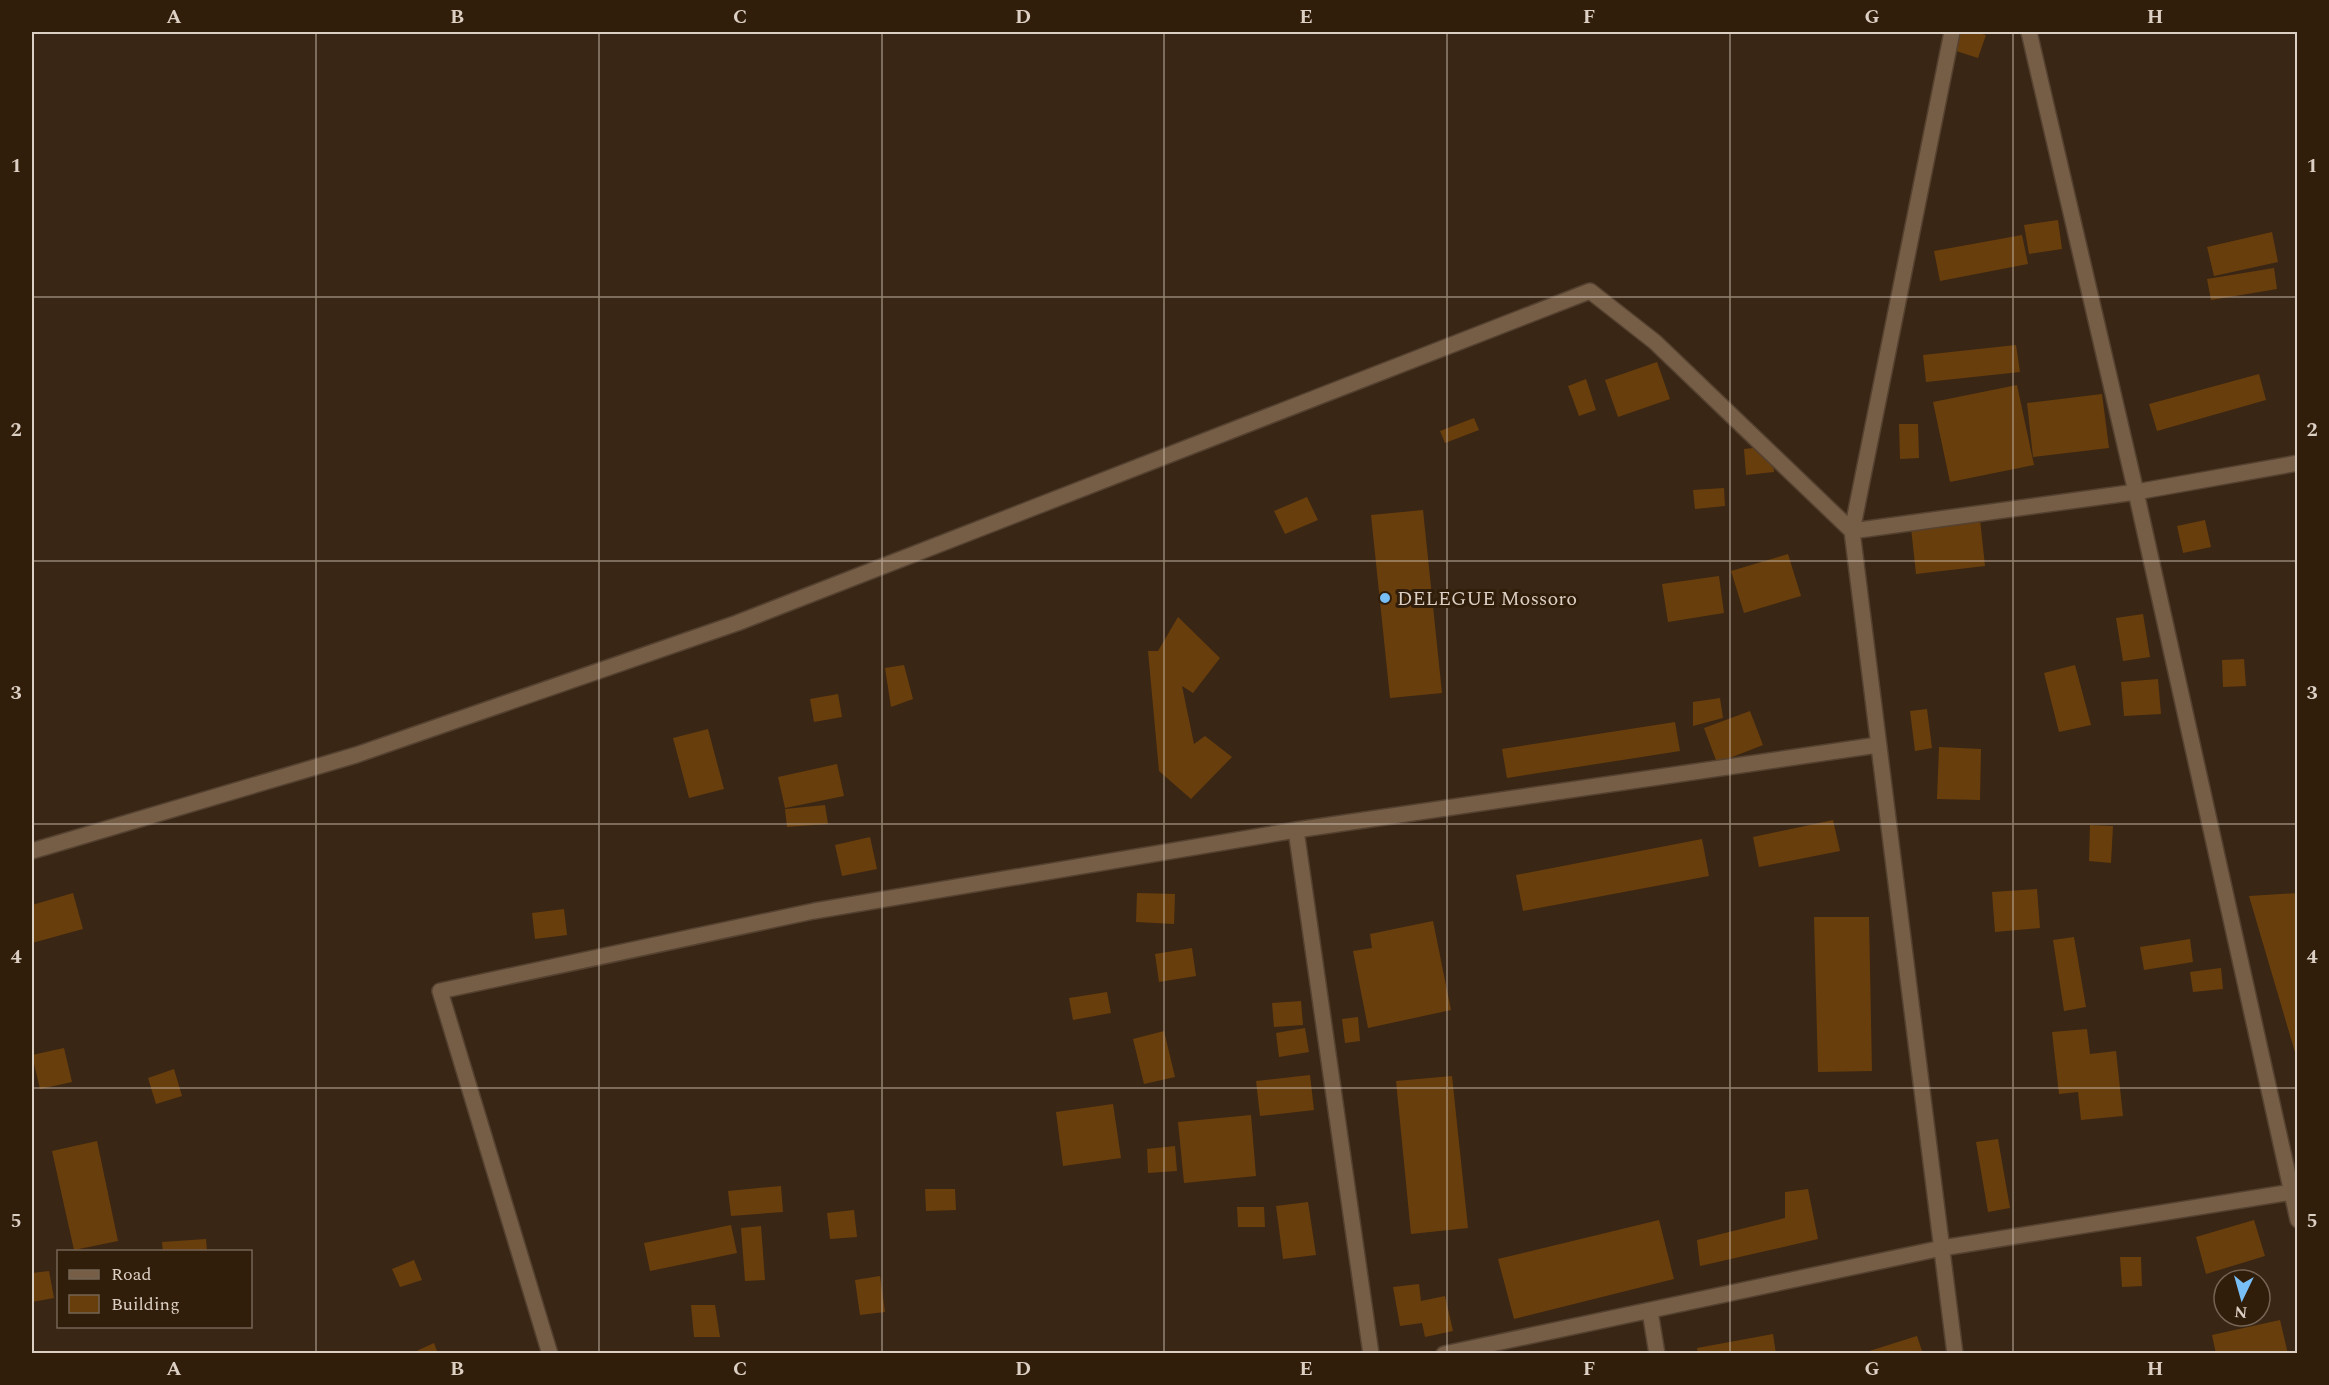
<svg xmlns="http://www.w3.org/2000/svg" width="2329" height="1385" viewBox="0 0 2329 1385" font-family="Spectral,serif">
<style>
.building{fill:#683e0d}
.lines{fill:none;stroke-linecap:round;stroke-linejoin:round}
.minor-casing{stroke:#544130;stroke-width:18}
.minor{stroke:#765d46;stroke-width:15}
.grid{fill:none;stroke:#dccfc3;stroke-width:1.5;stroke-opacity:0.55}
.poi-dot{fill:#78bff7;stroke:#301d0a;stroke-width:2}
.labels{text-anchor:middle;stroke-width:6;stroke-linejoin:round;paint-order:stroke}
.poi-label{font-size:20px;fill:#dccfc3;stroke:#301d0a;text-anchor:start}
.neatline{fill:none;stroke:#dccfc3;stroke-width:2}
.grid-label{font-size:20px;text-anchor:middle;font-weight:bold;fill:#dccfc3}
</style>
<rect width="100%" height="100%" fill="#3a2614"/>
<path class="building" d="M 1959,32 L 1974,32 L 1986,35 L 1978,58 L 1953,50 Z
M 2058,220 L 2062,249 L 2029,254 L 2024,225 Z
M 2272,232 L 2278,262 L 2214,276 L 2207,247 Z
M 2022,235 L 2028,264 L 1940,281 L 1934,251 Z
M 2274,268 L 2277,289 L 2211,300 L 2207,279 Z
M 2016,345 L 2020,372 L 1926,382 L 1923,355 Z
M 1657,362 L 1670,399 L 1618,417 L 1605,380 Z
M 2259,374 L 2266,400 L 2157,431 L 2149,404 Z
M 1586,379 L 1596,410 L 1579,416 L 1568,386 Z
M 2017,385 L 2034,465 L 1950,482 L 1933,402 Z
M 2102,394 L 2109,448 L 2033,457 L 2027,403 Z
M 1474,418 L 1479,430 L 1445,443 L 1440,431 Z
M 1899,424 L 1918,424 L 1919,458 L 1900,459 Z
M 1771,446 L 1774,472 L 1746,475 L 1744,449 Z
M 1724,488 L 1725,506 L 1695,509 L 1693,490 Z
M 1307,497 L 1318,520 L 1285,534 L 1274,511 Z
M 1423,510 L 1442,693 L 1390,698 L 1371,515 Z
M 1979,510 L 1985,566 L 1916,574 L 1910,518 Z
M 2205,520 L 2211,547 L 2183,553 L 2177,526 Z
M 1788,554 L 1801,596 L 1744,613 L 1731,571 Z
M 1719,576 L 1724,613 L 1668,622 L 1662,584 Z
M 2143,614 L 2150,657 L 2123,661 L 2116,618 Z
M 1178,617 L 1220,658 L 1193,693 L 1182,686 L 1194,744 L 1205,736 L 1232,757 L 1191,799 L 1159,771 L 1148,651 L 1158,651 Z
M 2244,659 L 2246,686 L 2223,687 L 2222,660 Z
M 904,665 L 913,699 L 891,707 L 885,668 Z
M 2075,665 L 2091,725 L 2059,732 L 2044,673 Z
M 2158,679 L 2161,714 L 2124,716 L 2121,682 Z
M 838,694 L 842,717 L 814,722 L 810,699 Z
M 1720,698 L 1723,718 L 1693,726 L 1693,702 Z
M 1927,709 L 1932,748 L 1915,751 L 1910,711 Z
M 1750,711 L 1763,745 L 1717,763 L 1704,728 Z
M 1675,722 L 1680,751 L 1507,778 L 1502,749 Z
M 708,729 L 724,789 L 689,798 L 673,738 Z
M 1939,747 L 1981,749 L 1980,800 L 1937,799 Z
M 837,764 L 844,796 L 785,808 L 778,777 Z
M 825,805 L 828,824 L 787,827 L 785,809 Z
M 1833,820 L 1840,851 L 1759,867 L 1753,837 Z
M 2090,825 L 2113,826 L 2111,863 L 2089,861 Z
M 870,837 L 877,869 L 842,876 L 835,845 Z
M 1702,839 L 1709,876 L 1523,911 L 1516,875 Z
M 2037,889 L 2040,928 L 1995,932 L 1992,892 Z
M 73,893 L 83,929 L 32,943 L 32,905 Z
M 1137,893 L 1175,894 L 1174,924 L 1136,922 Z
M 2298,893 L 2298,1059 L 2297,1059 L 2249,896 Z
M 564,909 L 567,935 L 535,939 L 532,913 Z
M 1814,917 L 1869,917 L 1872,1071 L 1818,1072 Z
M 1433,921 L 1451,1010 L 1368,1028 L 1353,951 L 1372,948 L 1370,934 Z
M 2074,937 L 2086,1007 L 2064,1011 L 2053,940 Z
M 2190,939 L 2193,962 L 2144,970 L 2140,947 Z
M 1192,948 L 1196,976 L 1159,982 L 1155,954 Z
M 2221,968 L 2223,989 L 2193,992 L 2190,972 Z
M 1107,992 L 1111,1013 L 1073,1020 L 1069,998 Z
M 1301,1001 L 1303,1025 L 1274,1027 L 1272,1003 Z
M 1358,1017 L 1360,1041 L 1345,1043 L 1342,1019 Z
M 1305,1028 L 1309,1052 L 1279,1057 L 1276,1033 Z
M 2087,1029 L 2090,1054 L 2116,1051 L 2123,1116 L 2081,1120 L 2078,1092 L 2059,1094 L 2052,1032 Z
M 1164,1031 L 1175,1077 L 1144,1084 L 1133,1039 Z
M 64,1048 L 72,1082 L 40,1089 L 32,1055 Z
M 174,1069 L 182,1096 L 156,1104 L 148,1078 Z
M 1310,1075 L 1314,1110 L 1260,1116 L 1256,1081 Z
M 1452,1076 L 1468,1228 L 1411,1234 L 1396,1081 Z
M 1113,1104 L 1121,1158 L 1063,1166 L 1056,1112 Z
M 1251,1115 L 1256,1176 L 1184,1183 L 1178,1122 Z
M 1998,1139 L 2010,1208 L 1988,1212 L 1976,1142 Z
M 97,1141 L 118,1241 L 74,1250 L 52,1151 Z
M 1175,1146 L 1177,1171 L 1148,1173 L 1147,1149 Z
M 781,1186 L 783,1212 L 731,1216 L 728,1191 Z
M 925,1189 L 955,1189 L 956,1210 L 926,1211 Z
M 1808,1189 L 1818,1239 L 1700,1266 L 1697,1240 L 1785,1218 L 1785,1192 Z
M 1308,1202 L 1316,1255 L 1283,1259 L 1276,1206 Z
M 1237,1207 L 1264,1207 L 1265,1227 L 1238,1227 Z
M 854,1210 L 857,1237 L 830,1239 L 827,1213 Z
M 1659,1220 L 1674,1279 L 1514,1319 L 1498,1259 Z
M 2254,1220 L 2265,1256 L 2206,1274 L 2196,1237 Z
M 731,1225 L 737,1253 L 650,1271 L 644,1243 Z
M 761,1226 L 765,1280 L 745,1281 L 741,1228 Z
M 206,1239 L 207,1252 L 163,1252 L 162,1242 Z
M 2120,1257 L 2141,1257 L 2142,1286 L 2122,1287 Z
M 414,1260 L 422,1280 L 400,1287 L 392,1269 Z
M 49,1271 L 54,1298 L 32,1302 L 32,1273 Z
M 880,1276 L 885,1312 L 860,1315 L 855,1280 Z
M 1419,1284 L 1421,1301 L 1445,1296 L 1453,1331 L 1425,1337 L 1422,1323 L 1400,1326 L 1393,1287 Z
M 691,1305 L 715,1305 L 720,1337 L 694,1337 Z
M 2280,1320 L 2288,1354 L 2216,1354 L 2212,1335 Z
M 1773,1334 L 1776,1354 L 1698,1354 L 1697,1348 Z
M 1917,1336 L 1923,1354 L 1863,1354 L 1863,1353 Z
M 434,1343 L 438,1354 L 410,1354 Z"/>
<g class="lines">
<g class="minor-casing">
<path id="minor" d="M 1952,32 L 1852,531 L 1955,1354
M 2029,32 L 2136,492 L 2298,1220
M 1296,830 L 1371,1354
M 32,851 L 356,755 L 737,623 L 1590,291 L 1655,342 L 1852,531 L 2136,492 L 2298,463
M 1650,1311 L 1657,1354
M 550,1354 L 440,991 L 814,911 L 1296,830 L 1878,745
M 1444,1354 L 1942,1248 L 2298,1191"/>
</g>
<use href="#minor" class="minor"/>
</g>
<path class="grid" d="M 316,32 L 316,1354M 599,32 L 599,1354M 882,32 L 882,1354M 1164,32 L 1164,1354M 1447,32 L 1447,1354M 1730,32 L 1730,1354M 2013,32 L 2013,1354M 32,297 L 2298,297M 32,561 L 2298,561M 32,824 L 2298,824M 32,1088 L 2298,1088"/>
<circle class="poi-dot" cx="1385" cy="598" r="6"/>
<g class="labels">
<g class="poi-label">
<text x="1397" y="605">DELEGUE Mossoro</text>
</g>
</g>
<rect width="2329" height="1385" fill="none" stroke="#301d0a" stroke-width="66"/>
<rect x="57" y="1250" width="195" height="78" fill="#301d0a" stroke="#756454" stroke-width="1.5"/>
<rect x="69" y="1270" width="30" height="9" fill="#765d46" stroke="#756454" stroke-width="1.5"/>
<text x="111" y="1280" font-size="18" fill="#dccfc3">Road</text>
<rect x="69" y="1295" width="30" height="18" fill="#683e0d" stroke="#756454" stroke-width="1.5"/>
<text x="111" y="1310" font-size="18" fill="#dccfc3">Building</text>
<g transform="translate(2242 1298) rotate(185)"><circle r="28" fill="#301d0a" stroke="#756454" stroke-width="1.5"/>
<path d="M0-4.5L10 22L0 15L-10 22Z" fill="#78bff7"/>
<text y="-9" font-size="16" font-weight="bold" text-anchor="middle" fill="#dccfc3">N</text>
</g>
<rect x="33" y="33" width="2263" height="1319" class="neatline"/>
<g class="grid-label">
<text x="174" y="23">A</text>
<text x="457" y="23">B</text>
<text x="740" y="23">C</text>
<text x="1023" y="23">D</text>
<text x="1306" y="23">E</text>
<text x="1589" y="23">F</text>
<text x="1872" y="23">G</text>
<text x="2155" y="23">H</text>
<text x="16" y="172">1</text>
<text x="2312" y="172">1</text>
<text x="16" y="436">2</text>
<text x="2312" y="436">2</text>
<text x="16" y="699">3</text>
<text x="2312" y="699">3</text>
<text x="16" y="963">4</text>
<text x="2312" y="963">4</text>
<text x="16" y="1227">5</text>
<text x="2312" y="1227">5</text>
<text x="174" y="1375">A</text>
<text x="457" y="1375">B</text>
<text x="740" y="1375">C</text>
<text x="1023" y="1375">D</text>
<text x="1306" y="1375">E</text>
<text x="1589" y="1375">F</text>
<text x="1872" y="1375">G</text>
<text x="2155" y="1375">H</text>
</g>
</svg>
